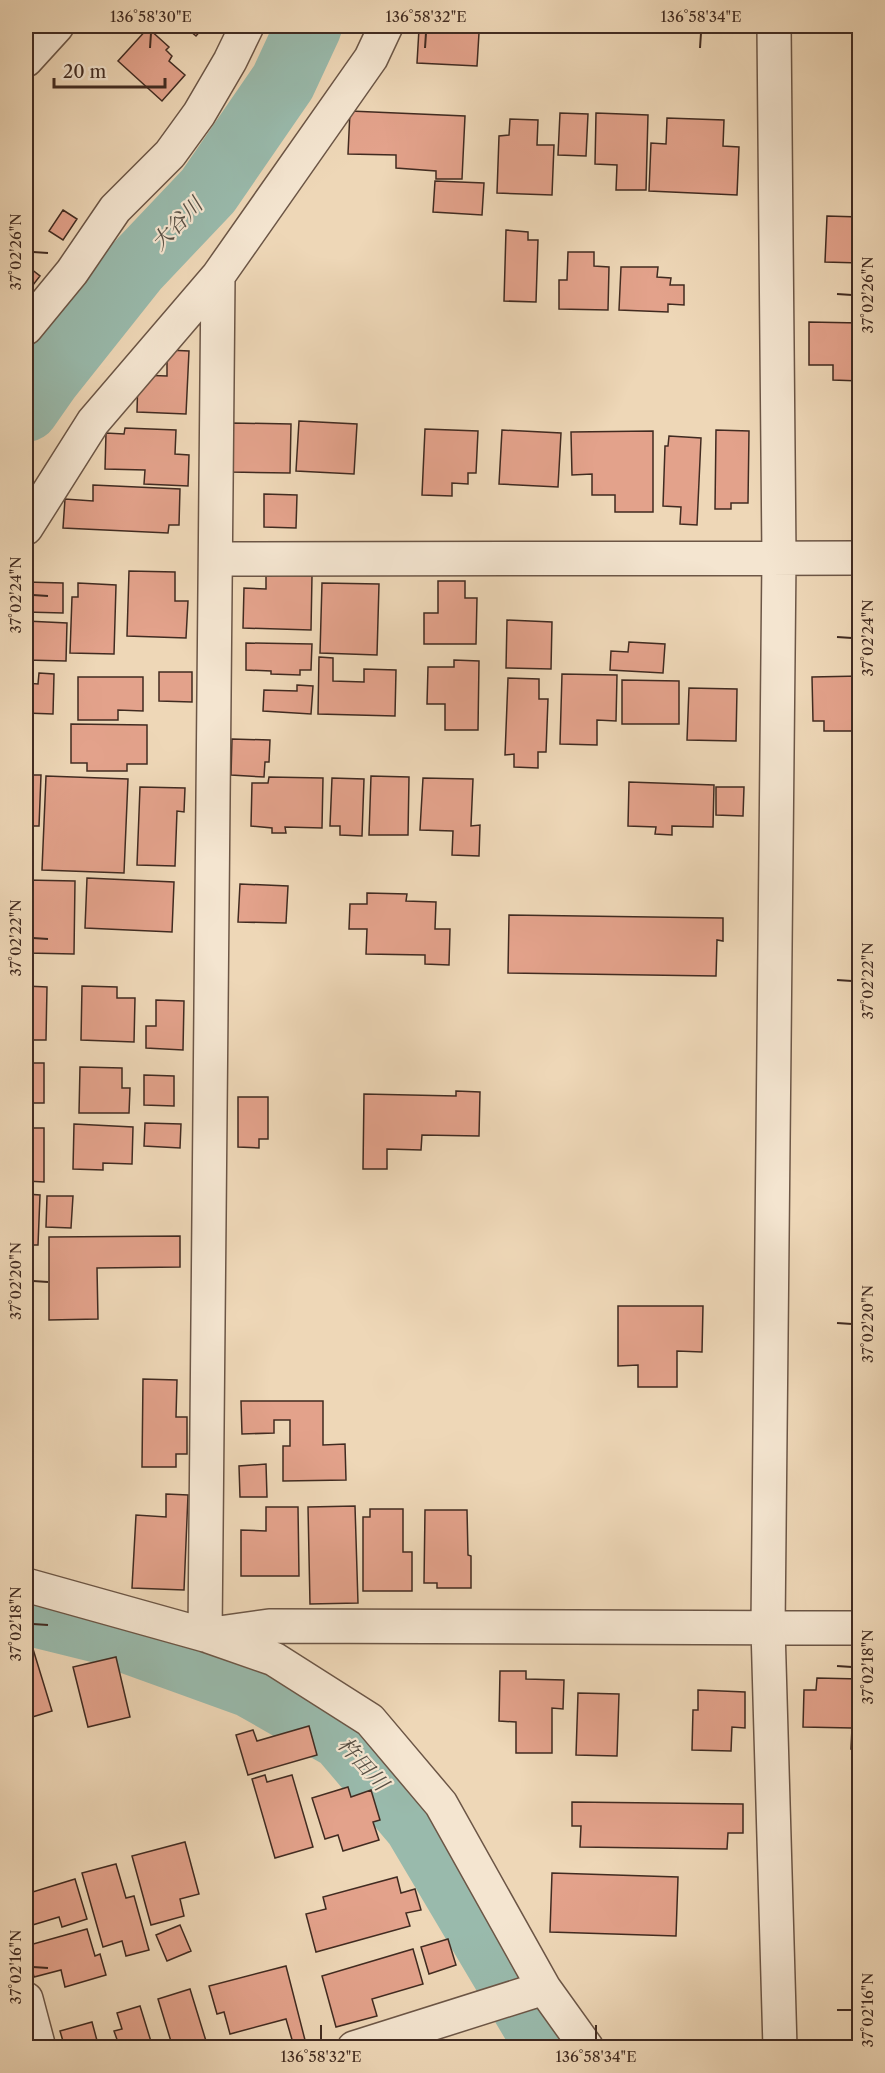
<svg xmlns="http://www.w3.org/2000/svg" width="885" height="2073" viewBox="0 0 885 2073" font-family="'Libre Caslon Text','Noto Serif JP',serif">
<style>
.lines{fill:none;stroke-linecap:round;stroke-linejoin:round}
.river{stroke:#99baac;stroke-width:66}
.building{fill:#e3a28b;stroke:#412b21;stroke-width:1.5}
.minor-casing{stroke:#6c5646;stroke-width:36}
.minor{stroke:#f4e5d0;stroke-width:33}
.ticks{fill:none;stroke:#412b21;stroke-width:2}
.labels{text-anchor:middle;stroke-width:4.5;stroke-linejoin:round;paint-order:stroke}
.water-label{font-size:21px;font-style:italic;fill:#574f44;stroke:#f4e5d0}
.neatline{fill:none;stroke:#412b21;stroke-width:2}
.ticks-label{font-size:15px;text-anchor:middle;fill:#412b21}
</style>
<rect width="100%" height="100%" fill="#eed7b7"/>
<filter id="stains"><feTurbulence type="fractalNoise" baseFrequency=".00333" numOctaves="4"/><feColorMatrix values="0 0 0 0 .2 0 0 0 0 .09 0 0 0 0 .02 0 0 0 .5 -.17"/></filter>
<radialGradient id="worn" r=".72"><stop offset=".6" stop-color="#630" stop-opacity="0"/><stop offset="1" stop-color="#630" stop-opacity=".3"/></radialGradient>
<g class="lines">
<path class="river" d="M 26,409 L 47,379 L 136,267 L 208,191 L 283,82 L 309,26
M 26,1612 L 99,1630 L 251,1685 L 342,1737 L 416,1824 L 549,2048"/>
</g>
<path class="building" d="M 184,26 L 213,26 L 206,32 L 202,29 L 196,36 Z
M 148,28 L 169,47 L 166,50 L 172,56 L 169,61 L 185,75 L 162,101 L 118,61 Z
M 419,29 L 479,33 L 477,66 L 417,63 Z
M 350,111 L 465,116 L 462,179 L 436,179 L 436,171 L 396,168 L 396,155 L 348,154 Z
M 560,113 L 588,114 L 586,156 L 558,155 Z
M 596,113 L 648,115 L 646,190 L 616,190 L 617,165 L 595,164 Z
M 667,118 L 724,120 L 723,146 L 739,147 L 737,195 L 649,191 L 651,143 L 666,144 Z
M 510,119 L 538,120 L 537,145 L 554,145 L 552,195 L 497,193 L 499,136 L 509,135 Z
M 435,181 L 484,183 L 482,215 L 433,212 Z
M 63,210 L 77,219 L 63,240 L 49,231 Z
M 827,216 L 860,217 L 860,263 L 825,262 Z
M 506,230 L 528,232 L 528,240 L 538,240 L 536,302 L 504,301 Z
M 568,252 L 594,252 L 594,266 L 609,267 L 608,310 L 559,309 L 559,280 L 567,280 Z
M 26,265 L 40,276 L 26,294 Z
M 621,267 L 658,267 L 657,277 L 671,278 L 670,285 L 684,285 L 684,305 L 668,304 L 668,312 L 619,310 Z
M 809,322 L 860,323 L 860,381 L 833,380 L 833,365 L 809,365 Z
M 167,350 L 189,351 L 186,414 L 137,412 L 138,375 L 167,376 Z
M 299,421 L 357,424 L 354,474 L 296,471 Z
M 232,423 L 291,424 L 290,473 L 231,472 Z
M 125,428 L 176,430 L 175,454 L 189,455 L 188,486 L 144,484 L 145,470 L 105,469 L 106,433 L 124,434 Z
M 425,429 L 478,431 L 476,473 L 468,473 L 468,484 L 452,483 L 452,496 L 422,495 Z
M 502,430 L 561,433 L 558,487 L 499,484 Z
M 716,430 L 749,431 L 748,503 L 731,503 L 731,509 L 715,509 Z
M 653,431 L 653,512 L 615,512 L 615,495 L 592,495 L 592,474 L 572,475 L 571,432 Z
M 669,436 L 701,438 L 697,525 L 680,524 L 681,507 L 663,506 L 665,446 L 668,446 Z
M 93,485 L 180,489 L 179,525 L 169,525 L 168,533 L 63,528 L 65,499 L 93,501 Z
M 264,494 L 297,495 L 296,528 L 264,527 Z
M 129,571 L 175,572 L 175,601 L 188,601 L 186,638 L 127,636 Z
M 266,575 L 312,576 L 311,630 L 243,628 L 244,588 L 266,589 Z
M 438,581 L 465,581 L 465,598 L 477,598 L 476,644 L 424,644 L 424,613 L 438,613 Z
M 26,582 L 63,583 L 63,613 L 26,612 Z
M 78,583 L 116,585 L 114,654 L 70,653 L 72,597 L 78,597 Z
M 322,583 L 379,584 L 377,655 L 320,653 Z
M 507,620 L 552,622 L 551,669 L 506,668 Z
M 26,621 L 67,623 L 66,661 L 26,660 Z
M 629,642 L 665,644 L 663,673 L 610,670 L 611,651 L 628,652 Z
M 246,643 L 312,644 L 311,670 L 300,670 L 300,675 L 271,674 L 271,671 L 246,670 Z
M 319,657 L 333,658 L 333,681 L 364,682 L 364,669 L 396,670 L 395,716 L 318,714 Z
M 454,660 L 479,661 L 478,730 L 445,730 L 445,704 L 427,704 L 428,667 L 454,667 Z
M 159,672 L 192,672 L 192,702 L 159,701 Z
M 39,673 L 54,674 L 53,714 L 26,713 L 26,683 L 38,684 Z
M 562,674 L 617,675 L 616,721 L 597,720 L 597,745 L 560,744 Z
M 860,676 L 860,731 L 824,731 L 824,721 L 813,721 L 812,677 Z
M 78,677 L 143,677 L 143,711 L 118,710 L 118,720 L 78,720 Z
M 508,678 L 539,679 L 539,699 L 548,699 L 546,752 L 538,752 L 538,768 L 514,767 L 514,754 L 505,755 Z
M 622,680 L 679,681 L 679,724 L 622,724 Z
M 297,685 L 313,686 L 311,714 L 263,711 L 264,690 L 297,691 Z
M 689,688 L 737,689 L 736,741 L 687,740 Z
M 71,724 L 147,725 L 147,764 L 127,764 L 127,771 L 87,771 L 87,763 L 71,763 Z
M 232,739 L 270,740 L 269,762 L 265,762 L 264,777 L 231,775 Z
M 26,775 L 41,775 L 39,826 L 26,826 Z
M 46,776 L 128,779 L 124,873 L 42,870 Z
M 371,776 L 409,777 L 408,835 L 369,835 Z
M 269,777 L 323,778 L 322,828 L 285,827 L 286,833 L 272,833 L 272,828 L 251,826 L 252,783 L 268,783 Z
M 332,778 L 364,779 L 362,836 L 340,835 L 340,826 L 330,826 Z
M 423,778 L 473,779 L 471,826 L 480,825 L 479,856 L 452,855 L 453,831 L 420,830 Z
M 629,782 L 714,785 L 713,827 L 672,826 L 672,835 L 655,834 L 656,827 L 628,826 Z
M 140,787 L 185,788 L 184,812 L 177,811 L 175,866 L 137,865 Z
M 716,787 L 744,787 L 743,816 L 716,815 Z
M 87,878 L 174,882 L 172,932 L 85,928 Z
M 26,880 L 75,881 L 74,954 L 26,953 Z
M 240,884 L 288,886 L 286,923 L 238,922 Z
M 367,893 L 407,894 L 406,901 L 436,902 L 435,929 L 450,929 L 449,965 L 425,964 L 425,955 L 366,954 L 367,929 L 349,929 L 350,904 L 367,904 Z
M 509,915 L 723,918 L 723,941 L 717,940 L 716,976 L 508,973 Z
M 26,986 L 47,987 L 46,1040 L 26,1040 Z
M 82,986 L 117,987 L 117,998 L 135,998 L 134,1042 L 81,1040 Z
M 156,1000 L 184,1001 L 183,1050 L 146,1048 L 146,1026 L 156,1026 Z
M 26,1063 L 44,1063 L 44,1103 L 26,1103 Z
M 80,1067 L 122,1068 L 122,1088 L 130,1088 L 129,1113 L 79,1113 Z
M 144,1075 L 174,1076 L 174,1106 L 144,1105 Z
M 456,1091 L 480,1092 L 479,1136 L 422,1135 L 421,1150 L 387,1149 L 387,1169 L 363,1169 L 364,1094 L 456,1096 Z
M 238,1097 L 268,1097 L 268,1139 L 259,1139 L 259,1148 L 238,1147 Z
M 145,1123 L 181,1124 L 180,1148 L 144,1146 Z
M 74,1124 L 133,1127 L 132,1164 L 103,1163 L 103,1170 L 73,1169 Z
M 26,1128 L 44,1128 L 44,1182 L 26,1181 Z
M 26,1194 L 40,1195 L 38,1245 L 26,1245 Z
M 47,1196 L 73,1196 L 71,1228 L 46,1227 Z
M 180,1236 L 180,1267 L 97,1268 L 98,1319 L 49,1320 L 49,1237 Z
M 618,1306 L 703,1306 L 702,1352 L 677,1351 L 677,1387 L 638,1387 L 638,1365 L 618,1366 Z
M 143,1379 L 177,1380 L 176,1417 L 187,1417 L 187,1454 L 176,1454 L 176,1467 L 142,1467 Z
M 241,1401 L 323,1401 L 323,1445 L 345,1444 L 346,1480 L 283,1481 L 283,1446 L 290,1446 L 290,1420 L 274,1420 L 274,1433 L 242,1434 Z
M 26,1462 L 33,1463 L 29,1535 L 26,1535 Z
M 266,1464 L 267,1497 L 240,1497 L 239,1466 Z
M 166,1494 L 188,1495 L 184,1590 L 132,1588 L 136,1515 L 166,1517 Z
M 355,1506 L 358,1603 L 310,1604 L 308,1507 Z
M 266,1507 L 298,1507 L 299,1576 L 241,1576 L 241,1530 L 266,1531 Z
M 370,1509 L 403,1509 L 403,1552 L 412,1552 L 412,1591 L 363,1591 L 363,1517 L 370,1517 Z
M 425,1510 L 467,1510 L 468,1555 L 471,1556 L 471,1588 L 437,1588 L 437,1583 L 424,1583 Z
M 33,1649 L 52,1711 L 29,1718 L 27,1711 L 26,1711 L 26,1652 Z
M 116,1657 L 130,1717 L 88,1727 L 73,1667 Z
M 500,1671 L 526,1671 L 526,1679 L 564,1680 L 563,1709 L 552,1708 L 552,1753 L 516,1753 L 516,1722 L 499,1721 Z
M 817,1678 L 860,1679 L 860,1749 L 851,1749 L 852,1728 L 803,1727 L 804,1690 L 816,1690 Z
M 698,1690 L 745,1692 L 745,1728 L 732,1727 L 731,1751 L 692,1750 L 693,1710 L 698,1710 Z
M 578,1693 L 619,1694 L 617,1756 L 576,1755 Z
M 309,1726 L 317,1755 L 248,1775 L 236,1735 L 253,1730 L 257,1741 Z
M 265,1775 L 267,1782 L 292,1775 L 313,1847 L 275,1858 L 252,1779 Z
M 348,1787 L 351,1797 L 371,1790 L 380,1820 L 373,1822 L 379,1840 L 343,1851 L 338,1835 L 325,1839 L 312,1798 Z
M 572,1802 L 743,1804 L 743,1833 L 728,1833 L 727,1849 L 580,1847 L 581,1826 L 572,1826 Z
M 185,1842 L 199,1894 L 180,1899 L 184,1916 L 151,1925 L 132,1856 Z
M 116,1864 L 126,1898 L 134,1896 L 149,1950 L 126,1956 L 122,1941 L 103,1947 L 82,1873 Z
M 552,1873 L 678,1877 L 676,1936 L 550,1932 Z
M 397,1877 L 401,1893 L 415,1889 L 421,1910 L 406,1913 L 410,1926 L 316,1952 L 306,1914 L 326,1909 L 323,1897 Z
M 75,1879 L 87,1919 L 62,1927 L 59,1917 L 26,1927 L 26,1894 Z
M 180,1925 L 191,1951 L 167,1961 L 156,1935 Z
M 87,1929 L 95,1956 L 100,1954 L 106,1975 L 65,1987 L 61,1970 L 34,1977 L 26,1946 Z
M 448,1939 L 456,1965 L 429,1974 L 421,1947 Z
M 413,1949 L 423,1984 L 372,1999 L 377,2016 L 336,2027 L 322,1976 Z
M 286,1966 L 305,2040 L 293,2043 L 286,2019 L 230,2034 L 224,2012 L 217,2014 L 209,1986 Z
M 190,1989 L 206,2041 L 182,2048 L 173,2048 L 158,1999 Z
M 140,2006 L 153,2048 L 120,2048 L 114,2031 L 122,2029 L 117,2013 Z
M 92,2022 L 99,2048 L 65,2048 L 60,2031 Z"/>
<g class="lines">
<g class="minor-casing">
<path id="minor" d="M 774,26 L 779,558 L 768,1628 L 780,2048
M 26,60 L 57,26
M 218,276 L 205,1635 L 269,1626 L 860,1628
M 26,328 L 72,272 L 115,209 L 170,154 L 199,114 L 230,61 L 247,26
M 26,528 L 93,422 L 218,276 L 371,58 L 386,26
M 216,559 L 860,558
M 26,1585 L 205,1635 L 274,1659 L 370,1720 L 441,1804 L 544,1988 L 587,2048
M 26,1999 L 39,2048
M 354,2048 L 544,1988"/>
</g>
<use href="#minor" class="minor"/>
</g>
<path class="ticks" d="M 150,48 L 151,33M 425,48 L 426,33M 700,48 L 701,33M 33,252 L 48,253M 837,294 L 852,295M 33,595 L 48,596M 837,637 L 852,638M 33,938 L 48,939M 837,980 L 852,981M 33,1281 L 48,1282M 837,1323 L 852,1324M 33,1624 L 48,1625M 837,1666 L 852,1667M 33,1967 L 48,1968M 837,2010 L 852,2010M 321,2040 L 321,2025M 596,2040 L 596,2025"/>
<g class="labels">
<g class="water-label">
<text transform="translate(177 224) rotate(-46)" y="7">大谷川</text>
<text transform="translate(363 1764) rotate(48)" y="7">杵田川</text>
</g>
</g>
<rect width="885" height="2073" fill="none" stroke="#eed7b7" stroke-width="66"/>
<path d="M54 78v9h111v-9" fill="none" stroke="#412b21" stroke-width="3"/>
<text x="63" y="78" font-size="18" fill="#412b21" stroke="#f4e5d0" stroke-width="4.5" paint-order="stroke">20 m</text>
<rect x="33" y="33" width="819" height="2007" class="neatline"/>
<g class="ticks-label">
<text x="151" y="22">136°58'30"E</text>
<text x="426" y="22">136°58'32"E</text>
<text x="701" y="22">136°58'34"E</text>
<text transform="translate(16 252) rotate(-90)" y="5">37°02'26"N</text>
<text transform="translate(868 295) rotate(-90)" y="5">37°02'26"N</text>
<text transform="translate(16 595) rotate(-90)" y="5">37°02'24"N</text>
<text transform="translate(868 638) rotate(-90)" y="5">37°02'24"N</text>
<text transform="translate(16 938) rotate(-90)" y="5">37°02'22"N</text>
<text transform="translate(868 981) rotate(-90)" y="5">37°02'22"N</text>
<text transform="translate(16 1281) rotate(-90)" y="5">37°02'20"N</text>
<text transform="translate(868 1324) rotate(-90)" y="5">37°02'20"N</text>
<text transform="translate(16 1624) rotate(-90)" y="5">37°02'18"N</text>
<text transform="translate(868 1667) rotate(-90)" y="5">37°02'18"N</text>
<text transform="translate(16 1967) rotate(-90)" y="5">37°02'16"N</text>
<text transform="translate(868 2010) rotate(-90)" y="5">37°02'16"N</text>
<text x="321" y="2062">136°58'32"E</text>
<text x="596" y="2062">136°58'34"E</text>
</g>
<rect width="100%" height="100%" filter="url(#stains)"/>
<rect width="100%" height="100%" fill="url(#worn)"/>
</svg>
